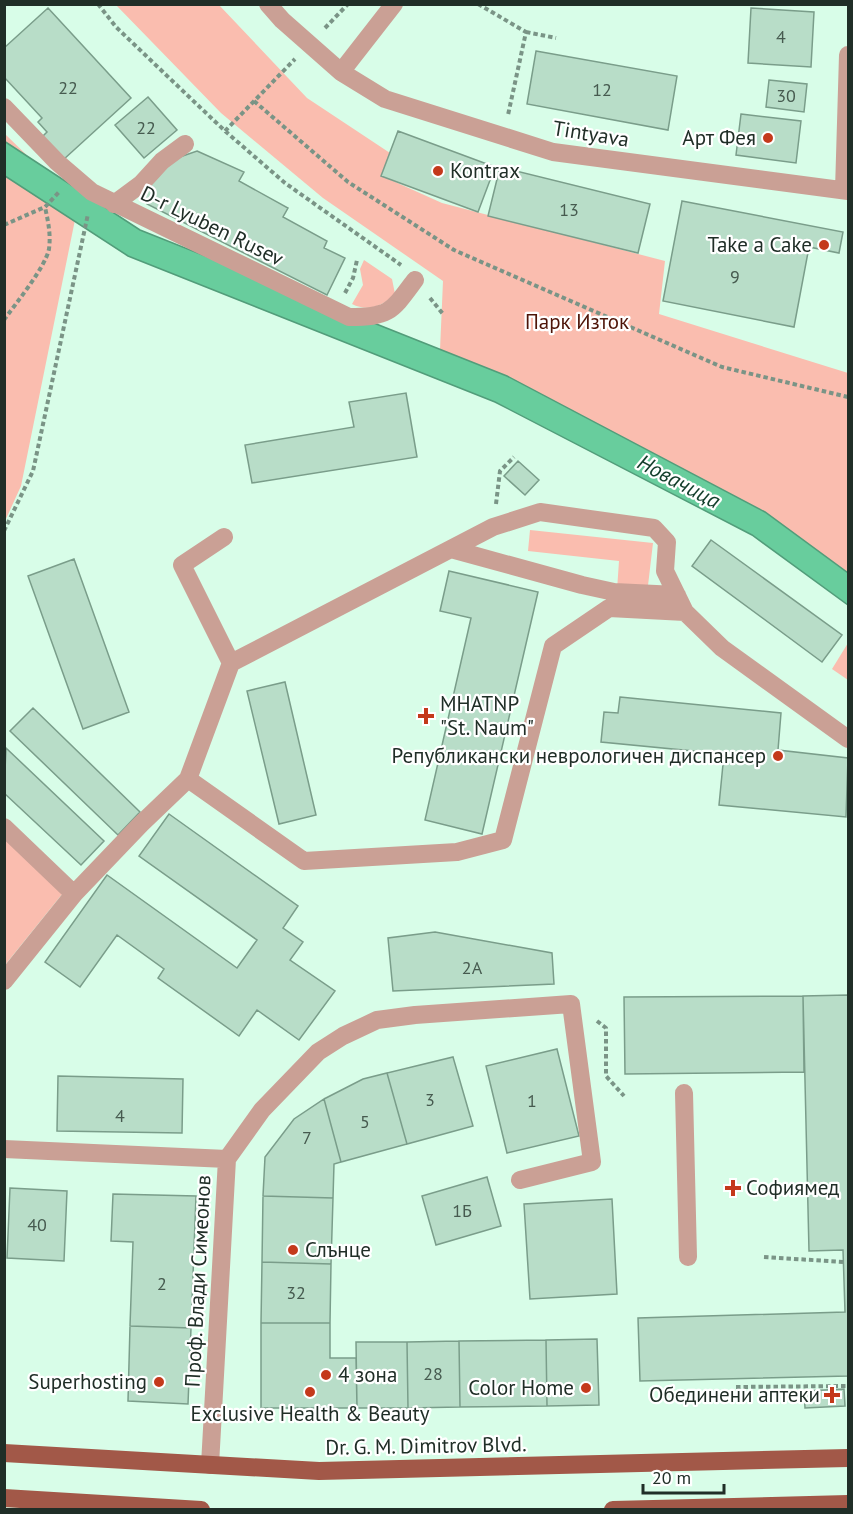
<svg xmlns="http://www.w3.org/2000/svg" width="853" height="1514" viewBox="0 0 853 1514" font-family="'PT Sans',sans-serif">
<style>
.green{fill:#fabdaf}
.water{fill:#68cd9d;stroke:#529d7a;stroke-width:1.5}
.building{fill:#b8ddc8;stroke:#7a9d8a;stroke-width:1.5}
.lines{fill:none;stroke-linecap:round;stroke-linejoin:round}
.path{stroke:#7a9486;stroke-width:4;stroke-dasharray:4.5 3;stroke-linecap:butt}
.minor{stroke:#caa095;stroke-width:18}
.major{stroke:#a25848;stroke-width:18}
.poi-dot{fill:#c4391b;stroke:#fff;stroke-width:2}
.labels{text-anchor:middle;stroke-width:4.5;stroke-linejoin:round;paint-order:stroke}
.number-label{font-size:18px;fill:#465a4f}
.street-label{font-size:21px;fill:#202e27;stroke:#fff}
.poi-label{font-size:21px;fill:#202e27;stroke:#fff;text-anchor:end}
.park-label{font-size:21px;fill:#4e1408;stroke:#fff}
.water-label{font-size:22px;font-style:italic;fill:#133f2c;stroke:#fff}
</style>
<rect width="100%" height="100%" fill="#d8fde8"/>
<path class="green" d="M 116,5 L 219,5 L 307,98 L 390,153 L 382,176 L 442,203 L 665,261 L 659,314 L 848,373 L 848,573 L 765,512 L 507,376 L 440,350 L 443,281 L 323,198 L 221,113 Z
M 5,134 L 78,205 L 21,486 L 5,521 Z
M 364,260 L 392,279 L 395,294 C 383,306 368,312 352,304 L 363,285 L 360,269 Z
M 530,530 L 653,543 L 647,594 L 617,590 L 619,561 L 528,551 Z
M 848,643 L 848,680 L 832,669 Z
M 5,836 L 63,893 L 5,965 Z"/>
<path class="water" d="M 4,141 L 140,230 L 507,376 L 765,512 L 848,573 L 848,605 L 752,535 L 495,402 L 128,256 L 5,176 Z"/>
<path class="building" d="M 48,8 L 131,98 L 63,160 L 42,137 L 47,132 L 38,122 L 42,118 L 4,77 L 4,48 Z
M 751,8 L 814,12 L 811,67 L 748,63 Z
M 536,51 L 677,76 L 668,130 L 527,104 Z
M 769,80 L 807,84 L 804,112 L 766,107 Z
M 148,97 L 177,130 L 144,158 L 115,125 Z
M 741,114 L 801,121 L 796,163 L 736,155 Z
M 398,131 L 495,167 L 478,212 L 381,176 Z
M 197,151 L 244,172 L 239,181 L 288,208 L 283,217 L 327,241 L 324,248 L 345,258 L 327,295 L 147,204 L 143,193 L 174,159 Z
M 500,167 L 650,204 L 638,253 L 488,216 Z
M 682,201 L 843,232 L 839,253 L 809,247 L 794,327 L 663,301 Z
M 406,393 L 417,457 L 252,483 L 245,445 L 354,427 L 349,402 Z
M 518,461 L 539,480 L 525,495 L 504,476 Z
M 711,540 L 842,635 L 822,662 L 692,566 Z
M 74,559 L 129,712 L 83,729 L 28,576 Z
M 449,571 L 538,592 L 482,834 L 425,820 L 471,618 L 440,611 Z
M 285,682 L 316,815 L 279,824 L 247,691 Z
M 620,697 L 781,713 L 778,750 L 848,758 L 846,817 L 719,805 L 724,754 L 601,742 L 604,712 L 618,713 Z
M 33,708 L 140,812 L 118,835 L 10,731 Z
M 6,748 L 104,841 L 81,865 L 4,793 Z
M 169,814 L 298,906 L 283,928 L 303,942 L 290,960 L 335,991 L 299,1040 L 257,1010 L 239,1036 L 158,978 L 164,969 L 117,935 L 80,987 L 45,962 L 107,875 L 237,968 L 257,940 L 139,856 Z
M 435,932 L 552,953 L 554,984 L 393,991 L 388,938 Z
M 848,995 L 848,1376 L 640,1381 L 638,1318 L 845,1312 L 843,1250 L 809,1251 L 803,996 Z
M 803,996 L 804,1072 L 625,1074 L 624,997 Z
M 557,1049 L 579,1136 L 507,1153 L 486,1066 Z
M 453,1057 L 473,1126 L 407,1144 L 387,1073 Z
M 387,1073 L 407,1144 L 341,1162 L 324,1099 L 363,1079 Z
M 58,1076 L 183,1079 L 182,1133 L 57,1131 Z
M 324,1099 L 341,1162 L 334,1164 L 333,1198 L 263,1196 L 265,1157 L 294,1119 Z
M 487,1177 L 501,1226 L 436,1245 L 422,1196 Z
M 10,1188 L 67,1191 L 64,1261 L 7,1258 Z
M 113,1194 L 196,1196 L 191,1328 L 130,1326 L 133,1242 L 111,1241 Z
M 263,1196 L 333,1198 L 331,1264 L 262,1262 Z
M 612,1199 L 617,1294 L 530,1299 L 524,1204 Z
M 262,1262 L 331,1264 L 330,1323 L 261,1323 Z
M 261,1323 L 330,1323 L 330,1358 L 356,1358 L 357,1408 L 261,1408 Z
M 130,1326 L 191,1328 L 188,1404 L 128,1401 Z
M 597,1339 L 599,1405 L 547,1406 L 546,1340 Z
M 546,1340 L 547,1406 L 460,1407 L 459,1341 Z
M 459,1341 L 460,1407 L 408,1408 L 407,1342 Z
M 356,1342 L 407,1342 L 408,1408 L 357,1408 Z
M 844,1389 L 845,1406 L 805,1408 L 804,1391 Z"/>
<g class="lines">
<path class="path" d="M 98,4 L 116,27 L 163,72 L 225,131 L 285,183 L 401,265
M 478,4 L 526,32 L 508,115
M 325,28 L 348,4
M 526,32 L 556,38
M 254,101 L 348,182 L 454,250 L 722,367 L 848,397
M 225,131 L 295,59
M 4,225 L 45,207 L 59,192
M 345,293 L 353,278 L 357,260
M 430,298 L 443,314
M 4,320 C 16,303 45,268 49,249 C 51,234 48,221 45,207
M 496,504 L 500,471 L 514,457
M 4,531 L 33,471 L 88,214
M 597,1021 L 606,1028 L 606,1076 L 624,1096
M 764,1257 L 843,1262
M 736,1387 L 848,1386"/>
<path class="minor" d="M 268,4 L 282,20 L 341,72 L 385,99 L 553,152 L 848,191
M 341,72 L 394,4
M 4,107 L 57,162 L 92,192 L 349,317 C 390,317 392,311 415,280
M 844,190 L 848,55
M 114,204 L 141,184 L 162,161 L 185,144
M 224,537 L 182,565 L 231,663 L 493,527 L 540,512 L 654,528 L 667,542 L 665,571 L 685,612 L 722,648 L 848,739
M 451,549 L 582,585 L 614,592 L 677,595
M 188,779 L 231,663
M 4,827 L 74,894
M 4,981 L 74,894 L 141,824 L 188,779 L 304,861 L 457,852 L 503,840 L 553,646 L 609,608 L 685,612
M 684,1093 L 688,1257
M 4,1149 L 227,1159
M 210,1465 L 227,1159 L 262,1110 L 318,1052 L 343,1036 L 377,1020 L 415,1015 L 571,1004 L 592,1162 L 520,1180"/>
<path class="major" d="M 4,1453 L 319,1471 L 848,1458
M 4,1498 L 201,1510
M 613,1510 L 848,1504"/>
</g>
<g class="poi-dot">
<circle cx="768" cy="138" r="6"/>
<circle cx="438" cy="171" r="6"/>
<circle cx="824" cy="245" r="6"/>
<path d="M423 707h6v6h6v6h-6v6h-6v-6h-6v-6h6z"/>
<circle cx="778" cy="756" r="6"/>
<path d="M730 1179h6v6h6v6h-6v6h-6v-6h-6v-6h6z"/>
<circle cx="293" cy="1250" r="6"/>
<circle cx="326" cy="1375" r="6"/>
<circle cx="159" cy="1382" r="6"/>
<circle cx="586" cy="1388" r="6"/>
<circle cx="310" cy="1392" r="6"/>
<path d="M829 1386h6v6h6v6h-6v6h-6v-6h-6v-6h6z"/>
</g>
<g class="labels">
<g class="number-label">
<text x="781" y="43">4</text>
<text x="68" y="94">22</text>
<text x="602" y="96">12</text>
<text x="786" y="102">30</text>
<text x="146" y="134">22</text>
<text x="569" y="216">13</text>
<text x="735" y="283">9</text>
<text x="472" y="974">2А</text>
<text x="430" y="1106">3</text>
<text x="532" y="1107">1</text>
<text x="120" y="1122">4</text>
<text x="365" y="1128">5</text>
<text x="307" y="1144">7</text>
<text x="462" y="1217">1Б</text>
<text x="37" y="1231">40</text>
<text x="162" y="1290">2</text>
<text x="296" y="1299">32</text>
<text x="433" y="1380">28</text>
</g>
<g class="street-label">
<text transform="translate(591 134) rotate(9)" y="7">Tintyava</text>
<text transform="translate(212 226) rotate(26)" y="7">D-r Lyuben Rusev</text>
<text transform="translate(198 1281) rotate(-87)" y="7">Проф. Влади Симеонов</text>
<text transform="translate(426 1446) rotate(-1)" y="7">Dr. G. M. Dimitrov Blvd.</text>
</g>
<g class="poi-label">
<text x="756" y="145">Арт Фея</text>
<text x="450" y="178" text-anchor="start">Kontrax</text>
<text x="812" y="252">Take a Cake</text>
<text x="440" y="711" text-anchor="start">MHATNP<tspan x="440" dy="24">"St. Naum"</tspan></text>
<text x="766" y="763">Републикански неврологичен диспансер</text>
<text x="746" y="1195" text-anchor="start">Софиямед</text>
<text x="305" y="1257" text-anchor="start">Слънце</text>
<text x="338" y="1382" text-anchor="start">4 зона</text>
<text x="147" y="1389">Superhosting</text>
<text x="574" y="1395">Color Home</text>
<text x="820" y="1402">Обединени аптеки</text>
<text x="310" y="1421" text-anchor="middle">Exclusive Health &amp; Beauty</text>
</g>
<g class="park-label">
<text x="577" y="329">Парк Изток</text>
</g>
<g class="water-label">
<text transform="translate(679 481) rotate(28)" y="8">Новачица</text>
</g>
</g>
<rect width="853" height="1514" fill="none" stroke="#202e27" stroke-width="12"/>
<path d="M643 1484v9h81v-9" fill="none" stroke="#202e27" stroke-width="3"/>
<text x="652" y="1484" font-size="18" fill="#202e27" stroke="#ffffff" stroke-width="4.5" paint-order="stroke">20 m</text>
</svg>
